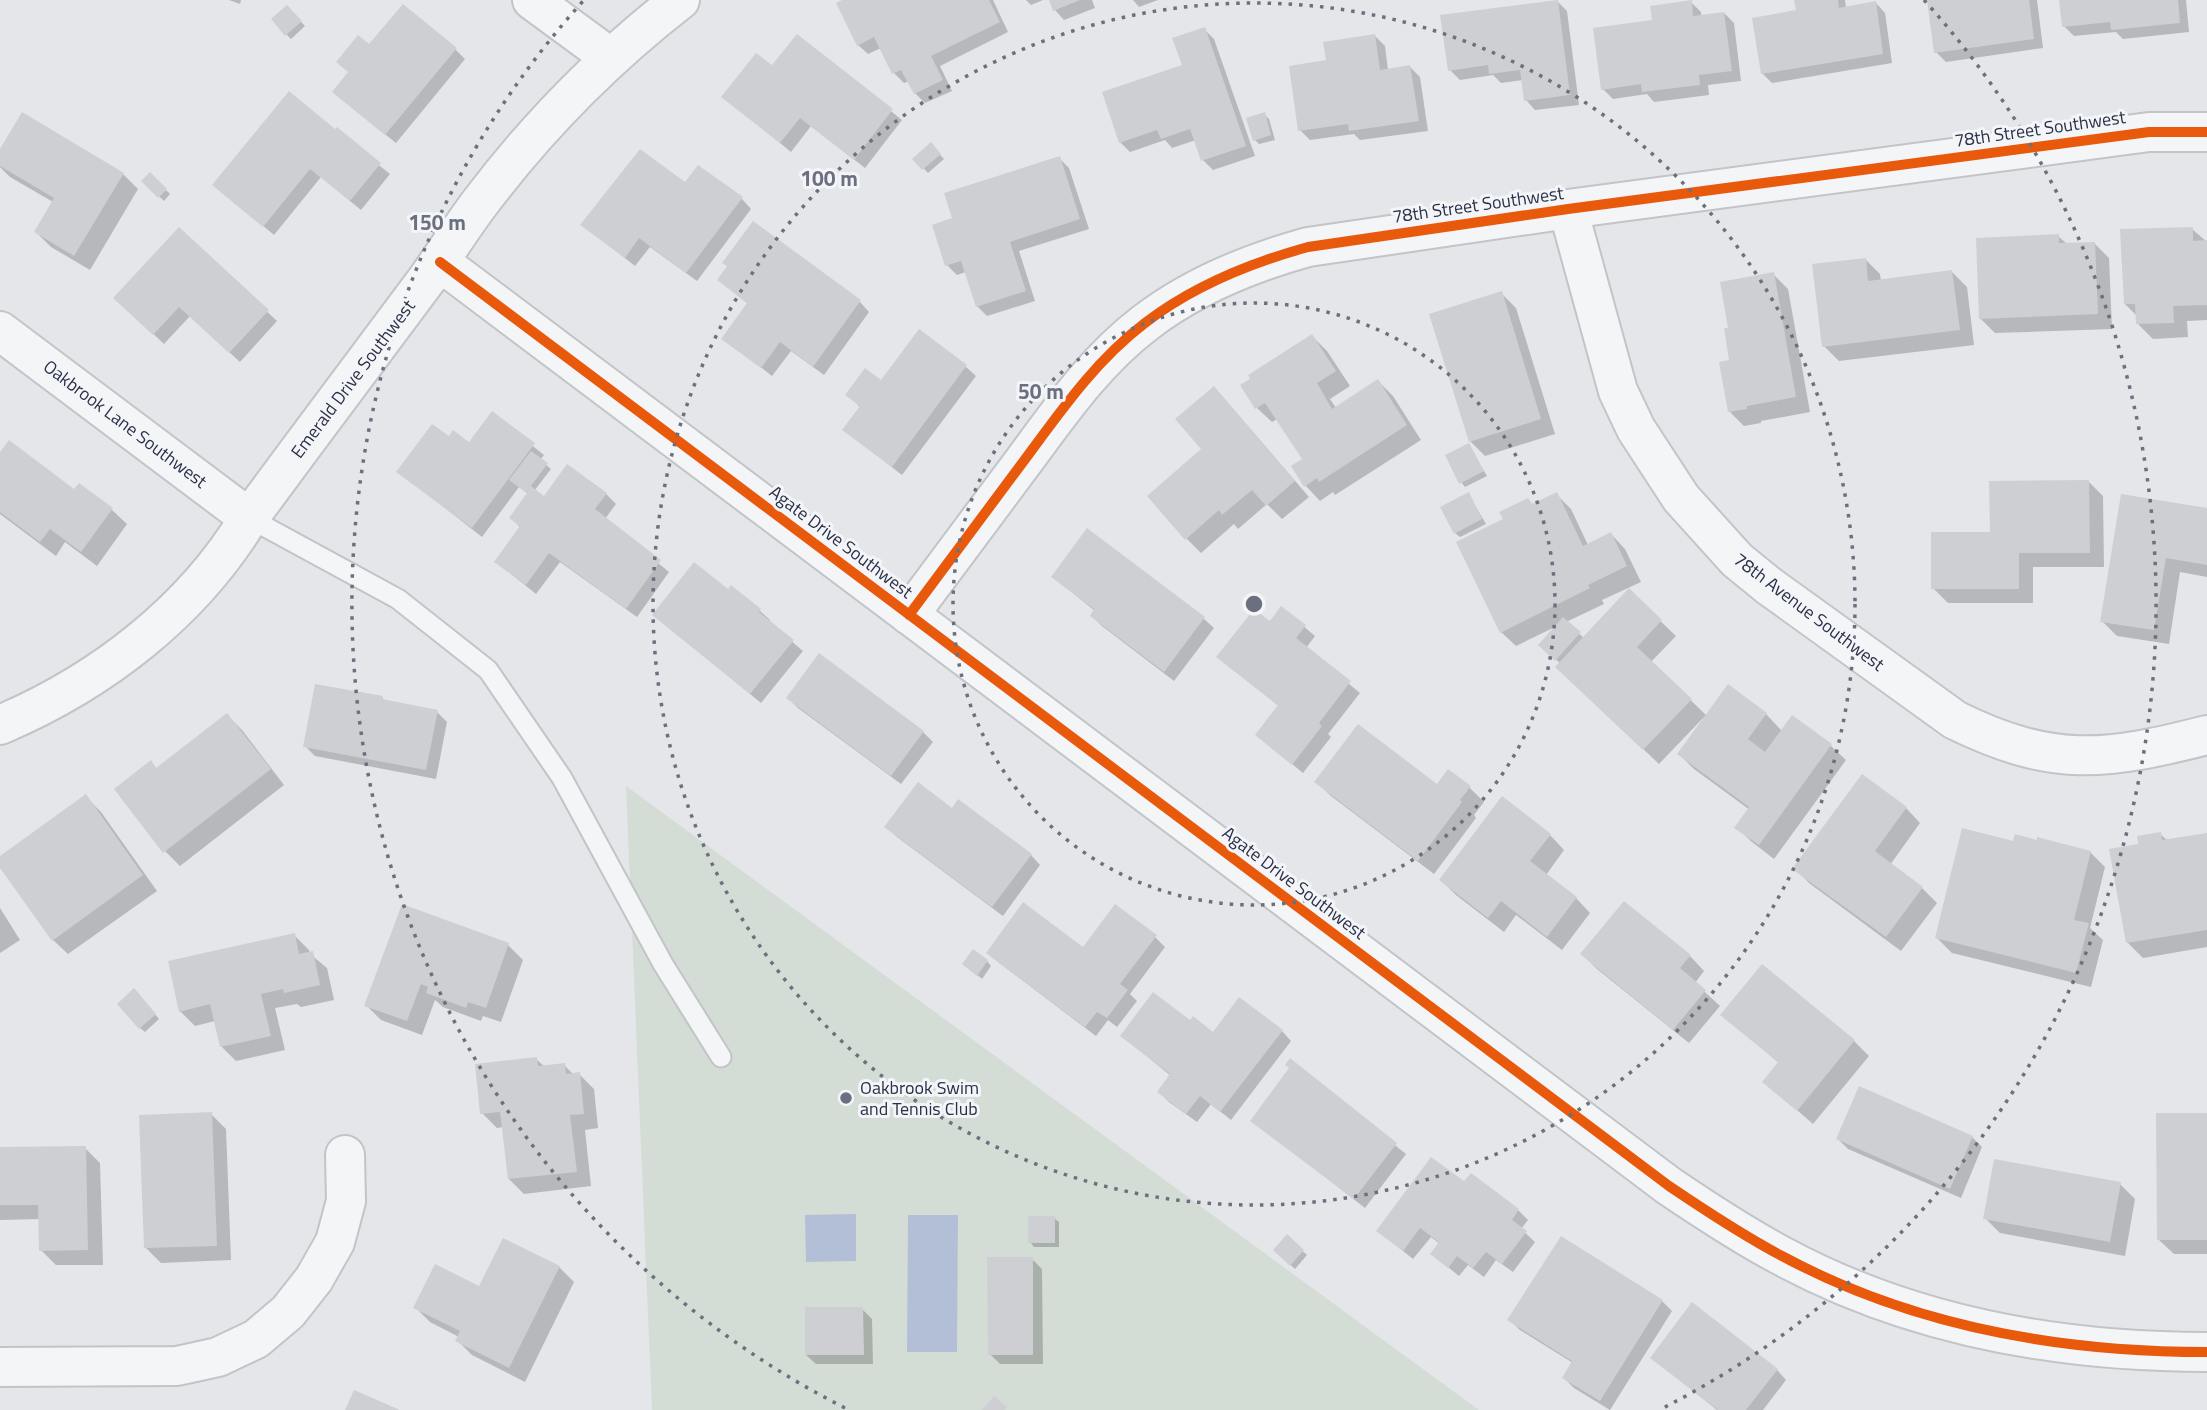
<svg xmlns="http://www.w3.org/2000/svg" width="2207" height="1410" viewBox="0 0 2207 1410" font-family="'Titillium Web',sans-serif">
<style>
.green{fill:#d4ddd5}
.water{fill:#b3bfd6}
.shadow{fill:#0003}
.building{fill:#cdcfd3}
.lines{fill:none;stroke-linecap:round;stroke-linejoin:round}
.service-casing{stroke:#c3c4c8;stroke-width:23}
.minor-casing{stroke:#c3c4c8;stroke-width:42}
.service{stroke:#f4f5f7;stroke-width:19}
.minor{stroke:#f4f5f7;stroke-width:38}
.cycleway-casing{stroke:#f3f5f9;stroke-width:15}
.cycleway{stroke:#e8590c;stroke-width:10}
.ring{fill:none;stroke:#6b707f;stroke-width:3.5;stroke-dasharray:3.5 7}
.poi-dot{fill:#6b707f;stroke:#f3f5f9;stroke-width:2.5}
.labels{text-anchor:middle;stroke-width:6;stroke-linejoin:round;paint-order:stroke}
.street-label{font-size:18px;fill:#2a3045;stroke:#f3f5f9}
.poi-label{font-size:18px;fill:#2a3045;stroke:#f3f5f9;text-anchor:start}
.centre{fill:#6b707f;stroke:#f3f5f9;stroke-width:3.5}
.ring-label{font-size:21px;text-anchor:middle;font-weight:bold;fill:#6b707f;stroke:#f3f5f9;stroke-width:6;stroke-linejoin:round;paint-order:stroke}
</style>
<rect width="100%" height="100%" fill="#e5e6ea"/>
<path class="green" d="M 626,786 L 1479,1410 L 652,1410 Z"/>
<path class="water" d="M 856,1214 L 856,1261 L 806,1262 L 805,1215 Z
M 908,1215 L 958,1215 L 957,1352 L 907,1352 Z"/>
<path class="shadow" d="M 229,0 L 241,0 L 240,4 Z
M 846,0 L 993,0 L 1008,32 L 940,66 L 952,91 L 925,103 L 915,93 L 909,81 L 904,83 L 894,73 L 881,48 L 868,54 L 858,45 Z
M 1026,0 L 1043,0 L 1031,5 Z
M 1051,0 L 1092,0 L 1095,8 L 1064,20 L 1055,10 Z
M 1133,0 L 1158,0 L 1139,7 Z
M 1796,0 L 1845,0 L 1846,8 L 1876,3 L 1885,13 L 1892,63 L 1772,83 L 1762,73 L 1798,12 Z
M 1929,0 L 2037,0 L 2043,48 L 1946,62 L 1936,52 Z
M 2061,0 L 2186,0 L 2189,32 L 2123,39 L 2116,32 L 2074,36 L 2064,26 Z
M 1557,1 L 1567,11 L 1579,105 L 1535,110 L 1526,100 L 1523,80 L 1501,83 L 1493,75 L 1460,80 L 1450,70 Z
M 1691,2 L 1701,12 L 1701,16 L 1724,13 L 1734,23 L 1741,81 L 1708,85 L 1709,95 L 1654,102 L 1647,94 L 1613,99 L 1603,89 L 1654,21 Z
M 287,7 L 305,26 L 291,39 L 286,34 Z
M 1204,29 L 1214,39 L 1255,156 L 1213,170 L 1203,160 L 1196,140 L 1172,148 L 1165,140 L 1130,152 L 1120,142 L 1184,66 Z
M 797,36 L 902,120 L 865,168 L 811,126 L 791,152 L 724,97 L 773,67 Z
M 1375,36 L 1385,46 L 1388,70 L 1410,67 L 1420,77 L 1428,131 L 1360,140 L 1354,134 L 1310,140 L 1300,130 L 1328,62 Z
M 369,47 L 455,49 L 465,59 L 396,143 L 344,101 Z
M 289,94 L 390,174 L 361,210 L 321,177 L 274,235 L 214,185 Z
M 1264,114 L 1269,119 L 1275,140 L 1259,144 L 1255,140 Z
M 935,149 L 944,159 L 928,173 L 915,159 Z
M 0,153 L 123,174 L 138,189 L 90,270 L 51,247 L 36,232 L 53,202 L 10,177 L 0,167 Z
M 1059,158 L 1069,168 L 1089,229 L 1019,251 L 1035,301 L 987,316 L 977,306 L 966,272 L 957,275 L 947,265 L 954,219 Z
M 150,174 L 170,194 L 164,201 L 143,181 Z
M 686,184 L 742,199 L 751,209 L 697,281 L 650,247 L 635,266 L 583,225 Z
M 179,229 L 277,321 L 240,362 L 190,316 L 164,344 L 125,307 Z
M 2192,229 L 2207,242 L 2207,320 L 2187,321 L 2188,337 L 2153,339 L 2138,324 L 2137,316 L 2125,304 Z
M 2058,236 L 2067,244 L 2094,243 L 2109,258 L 2112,329 L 1995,333 L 1980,318 Z
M 1865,259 L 1880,274 L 1881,281 L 1952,272 L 1967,287 L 1974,345 L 1839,361 L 1824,346 Z
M 1773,274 L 1788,289 L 1810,412 L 1761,421 L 1761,423 L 1744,426 L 1729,411 L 1731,329 Z
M 719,280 L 860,302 L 869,312 L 824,375 L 791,351 L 772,376 L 724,339 L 748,304 Z
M 1501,293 L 1516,308 L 1555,434 L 1485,456 L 1470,441 Z
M 1312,336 L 1327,351 L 1350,386 L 1330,399 L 1336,408 L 1378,381 L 1393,396 L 1421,440 L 1335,495 L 1333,492 L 1320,501 L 1306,486 L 1304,460 L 1277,419 L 1272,422 L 1257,408 Z
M 966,367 L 976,376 L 902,475 L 844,430 L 861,408 L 847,394 L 882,382 Z
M 1228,403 L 1309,497 L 1282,519 L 1267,504 L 1238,529 L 1234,524 L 1201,553 L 1186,538 L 1204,450 Z
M 492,414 L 544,455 L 540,460 L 551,469 L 534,491 L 544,499 L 606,494 L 616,504 L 605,519 L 669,572 L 637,617 L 560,562 L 536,594 L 496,562 L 521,528 L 511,518 L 528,494 L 519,487 L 482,537 L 399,472 L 449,438 L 469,445 Z
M 1469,446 L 1487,476 L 1465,487 L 1461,482 Z
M 0,455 L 112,510 L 127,524 L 97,566 L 65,542 L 56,556 L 0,514 Z
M 2088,481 L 2103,496 L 2104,567 L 2033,567 L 2033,603 L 1948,603 L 1933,588 L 1991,533 Z
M 1468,494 L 1486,524 L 1460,537 L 1455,533 Z
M 1556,494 L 1571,509 L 1588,545 L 1611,534 L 1625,549 L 1641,582 L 1602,600 L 1604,604 L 1566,622 L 1584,638 L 1629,591 L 1676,636 L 1651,662 L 1707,716 L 1766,714 L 1782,731 L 1792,717 L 1831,746 L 1846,760 L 1774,859 L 1752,842 L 1737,828 L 1750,810 L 1694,769 L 1679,754 L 1704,719 L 1703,718 L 1659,764 L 1572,681 L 1560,663 L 1540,645 L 1555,627 L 1516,646 L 1501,632 L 1533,505 Z
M 2207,509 L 2207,577 L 2180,572 L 2169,644 L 2117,636 L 2102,621 Z
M 1053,577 L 1204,619 L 1214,628 L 1174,681 L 1102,626 L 1092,616 L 1095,611 Z
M 732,588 L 760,611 L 770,620 L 769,622 L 803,651 L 761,703 L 654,615 L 728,592 Z
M 1282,608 L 1315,636 L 1306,648 L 1360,693 L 1328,734 L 1331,737 L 1303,773 L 1257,735 L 1279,706 L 1228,666 Z
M 382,698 L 386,702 L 437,712 L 447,722 L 436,779 L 315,756 L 305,746 Z
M 788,698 L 923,732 L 933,742 L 901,784 L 798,708 Z
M 227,715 L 242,730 L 284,785 L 180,866 L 165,851 L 157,769 Z
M 1316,781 L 1469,787 L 1484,802 L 1474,815 L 1476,818 L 1434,874 L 1331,796 Z
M 86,797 L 101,812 L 157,891 L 68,954 L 53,940 L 0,865 L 0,858 Z
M 1906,808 L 1920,823 L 1890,865 L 1922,888 L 1937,903 L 1901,951 L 1809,883 L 1795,868 Z
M 953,810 L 1031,855 L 1040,865 L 1003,916 L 897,837 L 887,827 Z
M 2160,834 L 2168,841 L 2207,835 L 2207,947 L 2143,958 L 2128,943 L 2140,845 Z
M 1550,835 L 1564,850 L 1546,875 L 1576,898 L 1590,913 L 1562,950 L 1516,915 L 1504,932 L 1456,895 L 1441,880 Z
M 2015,843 L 2090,852 L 2105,867 L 2090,928 L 2103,940 L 2091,987 L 1952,953 L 1937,938 Z
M 403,906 L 508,945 L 523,960 L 501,1022 L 483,1016 L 481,1021 L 443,1007 L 435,1000 L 422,1035 L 381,1020 L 366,1005 Z
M 0,908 L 20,940 L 0,953 Z
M 294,935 L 309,950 L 310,954 L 327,968 L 334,1000 L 301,1007 L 297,1004 L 275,1008 L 285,1050 L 236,1061 L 221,1046 L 215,1021 L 195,1026 L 180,1011 Z
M 1155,937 L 1165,947 L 1130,994 L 1137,1001 L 1117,1027 L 1108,1020 L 1096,1036 L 998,962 L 988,953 L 1083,949 Z
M 1582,954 L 1690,956 L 1704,971 L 1695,983 L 1720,1006 L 1689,1043 L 1597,969 Z
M 987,961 L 991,966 L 982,979 L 969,968 Z
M 139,995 L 159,1019 L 145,1032 L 140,1028 Z
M 1723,1015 L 1854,1041 L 1869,1056 L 1813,1124 L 1765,1082 L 1779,1063 Z
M 1191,1022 L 1213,1034 L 1282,1031 L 1291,1041 L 1231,1120 L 1211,1104 L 1197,1122 L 1169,1102 L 1159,1092 L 1171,1076 L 1122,1036 Z
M 536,1059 L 545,1067 L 564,1065 L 574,1075 L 579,1074 L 594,1089 L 598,1128 L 585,1130 L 591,1186 L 524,1194 L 509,1179 L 503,1127 L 497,1128 L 482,1113 Z
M 1290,1061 L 1406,1154 L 1365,1208 L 1252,1120 L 1291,1068 Z
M 211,1114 L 226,1129 L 231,1260 L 161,1263 L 146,1248 Z
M 2207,1115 L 2207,1254 L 2174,1254 L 2159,1240 Z
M 1972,1137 L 1982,1147 L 1961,1198 L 1848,1149 L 1838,1139 Z
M 85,1148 L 100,1163 L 103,1265 L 56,1265 L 41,1250 L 40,1219 L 0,1220 L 0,1149 Z
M 1465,1184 L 1518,1210 L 1528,1220 L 1521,1229 L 1535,1242 L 1513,1272 L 1496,1260 L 1484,1277 L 1468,1265 L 1459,1276 L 1432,1254 L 1440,1244 L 1431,1237 L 1413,1259 L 1378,1231 Z
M 2120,1184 L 2135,1199 L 2125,1256 L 2000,1233 L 1985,1218 Z
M 1054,1218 L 1059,1222 L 1059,1247 L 1034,1247 L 1030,1242 Z
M 1287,1237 L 1307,1255 L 1295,1269 L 1275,1250 Z
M 1032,1259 L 1042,1269 L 1043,1364 L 1000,1364 L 990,1354 Z
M 559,1267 L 574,1282 L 525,1382 L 472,1355 L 457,1340 L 459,1337 L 430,1322 L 415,1307 Z
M 1662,1301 L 1672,1311 L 1610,1410 L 1574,1388 L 1564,1378 L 1573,1363 L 1520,1330 L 1510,1320 Z
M 862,1309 L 872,1319 L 873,1364 L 816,1364 L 806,1355 Z
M 1652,1358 L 1777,1370 L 1786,1380 L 1763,1410 L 1717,1410 Z"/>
<path class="building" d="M 842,0 L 989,0 L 1000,22 L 931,56 L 943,80 L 914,94 L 901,70 L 892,74 L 874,37 L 857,46 L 836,3 Z
M 1049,0 L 1080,0 L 1053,11 Z
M 1558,0 L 1570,95 L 1524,101 L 1520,70 L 1489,74 L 1488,65 L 1448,71 L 1440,15 Z
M 1692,0 L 1693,16 L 1724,12 L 1732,71 L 1699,75 L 1700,85 L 1642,92 L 1641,84 L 1601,90 L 1593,28 L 1652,20 L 1650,6 Z
M 1794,0 L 1838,0 L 1839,8 L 1876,1 L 1883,54 L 1761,74 L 1752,18 L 1796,10 Z
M 1927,0 L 2029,0 L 2034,39 L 1934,53 Z
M 2059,0 L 2178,0 L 2180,23 L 2111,30 L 2110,22 L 2062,27 Z
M 403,4 L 457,48 L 385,135 L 332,92 L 348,72 L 336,62 L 358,35 L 369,44 Z
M 287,5 L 302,21 L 285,36 L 271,19 Z
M 1205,27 L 1246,146 L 1201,161 L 1190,129 L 1161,139 L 1157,130 L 1119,143 L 1102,92 L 1182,65 L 1172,38 Z
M 797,34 L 893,109 L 854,160 L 800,118 L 780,143 L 721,97 L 756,53 L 772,65 Z
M 1375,34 L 1380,70 L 1410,65 L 1419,121 L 1349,131 L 1348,124 L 1298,131 L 1289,66 L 1326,60 L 1323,42 Z
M 289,91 L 335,129 L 337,127 L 381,163 L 350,201 L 310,169 L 263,227 L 212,185 Z
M 22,112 L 124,173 L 74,256 L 34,232 L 54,198 L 0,166 L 0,149 Z
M 1265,112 L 1271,135 L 1253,141 L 1246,118 Z
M 931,142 L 941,154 L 922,170 L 912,159 Z
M 640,149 L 685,182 L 698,165 L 743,197 L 686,273 L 639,238 L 625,258 L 580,225 Z
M 1060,156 L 1080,219 L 1010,242 L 1026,291 L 976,307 L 961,261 L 945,266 L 932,225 L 952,218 L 944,193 Z
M 150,172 L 167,189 L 158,198 L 141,181 Z
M 753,221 L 861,300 L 813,367 L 780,342 L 761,368 L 721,339 L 747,303 L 717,280 L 727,266 L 722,263 Z
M 179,227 L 269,310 L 229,353 L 179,307 L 153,335 L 113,298 Z
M 2193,227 L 2193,241 L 2207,240 L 2207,305 L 2173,306 L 2174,323 L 2136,324 L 2135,304 L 2124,304 L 2120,229 Z
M 2059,234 L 2059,243 L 2095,242 L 2098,314 L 1979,319 L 1976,238 Z
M 1866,258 L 1868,281 L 1952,270 L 1960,330 L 1822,347 L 1812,264 Z
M 1774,272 L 1796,397 L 1747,406 L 1747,409 L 1728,412 L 1719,362 L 1729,360 L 1724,328 L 1728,328 L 1720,282 Z
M 1502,291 L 1541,419 L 1469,442 L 1429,314 Z
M 919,329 L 967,365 L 892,467 L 842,430 L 860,406 L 845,395 L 865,368 L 881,380 Z
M 1312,334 L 1336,371 L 1317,383 L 1332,409 L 1378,379 L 1407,425 L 1319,482 L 1317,478 L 1304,487 L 1291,466 L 1302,459 L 1265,403 L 1255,409 L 1240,385 L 1250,379 L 1248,375 Z
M 1214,386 L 1295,481 L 1266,506 L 1252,490 L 1222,515 L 1219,510 L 1185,540 L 1147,496 L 1201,449 L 1175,419 Z
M 492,411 L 535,443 L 472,528 L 396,472 L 432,424 L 449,436 L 453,430 L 469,442 Z
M 9,440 L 74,489 L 79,483 L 113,508 L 81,552 L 50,529 L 40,542 L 0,512 L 0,452 Z
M 1469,443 L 1484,471 L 1459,484 L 1445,455 Z
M 531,451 L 548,463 L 531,486 L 544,496 L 567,464 L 607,493 L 595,509 L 661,560 L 626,609 L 549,553 L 526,585 L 494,562 L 520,526 L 509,518 L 527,493 L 509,480 Z
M 2089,480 L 2090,553 L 2019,553 L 2019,589 L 1931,589 L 1931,532 L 1990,532 L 1989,481 Z
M 1469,492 L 1482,519 L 1454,534 L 1440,507 Z
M 1557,492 L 1583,546 L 1611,532 L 1627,566 L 1588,585 L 1590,588 L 1500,633 L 1456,542 L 1503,519 L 1499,512 L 1528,498 L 1532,504 Z
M 2121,494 L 2207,508 L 2207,565 L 2166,558 L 2154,630 L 2100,622 Z
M 1087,528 L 1205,617 L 1164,672 L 1090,616 L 1094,609 L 1051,577 Z
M 694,562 L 728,589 L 731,585 L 761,609 L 759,612 L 794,640 L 750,694 L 652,615 Z
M 1629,588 L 1662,620 L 1637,647 L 1692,699 L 1643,750 L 1555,667 Z
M 1281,606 L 1306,625 L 1296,638 L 1351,681 L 1319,723 L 1322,726 L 1292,765 L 1255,735 L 1278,705 L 1216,657 L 1254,609 L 1270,621 Z
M 1563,617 L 1581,632 L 1555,661 L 1538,645 Z
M 819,653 L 924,731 L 891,776 L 786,698 Z
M 315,684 L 383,696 L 382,699 L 438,710 L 426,770 L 303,747 Z
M 1728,684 L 1767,713 L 1748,739 L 1765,752 L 1792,715 L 1832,744 L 1759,845 L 1734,828 L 1749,807 L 1677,754 Z
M 227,713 L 271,769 L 163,853 L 114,789 L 151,760 L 156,768 Z
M 1358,724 L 1437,784 L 1448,769 L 1471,786 L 1460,800 L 1462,802 L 1418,861 L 1314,782 Z
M 1862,774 L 1907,807 L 1875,851 L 1923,887 L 1886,937 L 1792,869 Z
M 918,782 L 952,808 L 958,799 L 1032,854 L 992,907 L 884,827 Z
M 86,794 L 143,875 L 52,941 L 0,868 L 0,856 Z
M 1502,796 L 1551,834 L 1530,861 L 1577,897 L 1547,937 L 1501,901 L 1488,918 L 1439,880 Z
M 1962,828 L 2013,841 L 2015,834 L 2037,840 L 2037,837 L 2091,851 L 2074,920 L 2089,923 L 2076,973 L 1935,938 Z
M 2161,832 L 2162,840 L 2207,833 L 2207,930 L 2126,943 L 2109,849 L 2138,844 L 2137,836 Z
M 1624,901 L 1691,955 L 1680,968 L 1706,990 L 1673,1030 L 1580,954 Z
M 1023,902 L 1083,947 L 1115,904 L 1157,935 L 1120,984 L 1128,990 L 1107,1018 L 1097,1012 L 1085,1027 L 986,953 Z
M 402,904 L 509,943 L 486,1008 L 468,1002 L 466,1008 L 426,993 L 428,987 L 421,984 L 407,1021 L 364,1006 Z
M 295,933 L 299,954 L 313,951 L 320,985 L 284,993 L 283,989 L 261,994 L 271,1036 L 220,1047 L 210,1004 L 179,1012 L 168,961 Z
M 973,949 L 988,960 L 977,976 L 962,964 Z
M 1762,964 L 1855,1040 L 1797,1111 L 1762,1082 L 1778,1062 L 1720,1015 Z
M 134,988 L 156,1014 L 139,1029 L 117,1004 Z
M 1153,992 L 1190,1020 L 1193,1016 L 1213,1032 L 1239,997 L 1283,1030 L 1220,1112 L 1200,1096 L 1186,1114 L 1157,1092 L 1170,1074 L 1120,1036 Z
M 537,1057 L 538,1066 L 565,1063 L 566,1074 L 580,1072 L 584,1114 L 570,1115 L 577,1172 L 508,1179 L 500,1112 L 480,1114 L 475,1064 Z
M 1290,1058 L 1397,1143 L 1354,1199 L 1250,1121 L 1289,1068 L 1285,1065 Z
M 1859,1086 L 1973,1136 L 1950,1189 L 1836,1139 Z
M 212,1112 L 217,1246 L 144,1248 L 139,1115 Z
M 2156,1113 L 2207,1113 L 2207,1240 L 2157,1240 Z
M 86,1146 L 88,1250 L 39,1251 L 38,1205 L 0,1205 L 0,1147 Z
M 1431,1157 L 1464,1181 L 1471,1173 L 1519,1209 L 1512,1220 L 1527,1231 L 1502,1264 L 1486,1252 L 1473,1268 L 1457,1256 L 1448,1268 L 1430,1254 L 1439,1242 L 1420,1228 L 1403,1251 L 1376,1231 Z
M 1994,1159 L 2121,1182 L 2110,1242 L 1983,1219 Z
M 1028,1216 L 1055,1216 L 1055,1243 L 1028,1243 Z
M 1287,1234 L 1304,1250 L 1290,1266 L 1273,1250 Z
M 1561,1236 L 1663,1300 L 1600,1401 L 1562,1378 L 1572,1361 L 1507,1320 Z
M 503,1238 L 560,1266 L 509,1368 L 455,1341 L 460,1331 L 413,1308 L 435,1264 L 479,1286 Z
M 987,1257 L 1033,1257 L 1033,1355 L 988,1355 Z
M 1692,1302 L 1778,1369 L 1746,1410 L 1718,1410 L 1650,1358 Z
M 805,1307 L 863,1307 L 864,1355 L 805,1355 Z
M 354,1390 L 400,1410 L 345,1410 Z
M 994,1396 L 1007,1407 L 1005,1410 L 982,1410 Z"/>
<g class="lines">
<g class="service-casing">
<path id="service" d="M 249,518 L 398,599 L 488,670 L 562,778 L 663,964 L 721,1057"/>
</g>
<g class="minor-casing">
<path id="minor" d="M 532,0 L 611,58
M 1568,209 L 1618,391 L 1636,429 L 1681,498 L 1737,560 L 1769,586 L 1955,720 C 2053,768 2105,761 2207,735
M 440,262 L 1669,1186 C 1706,1211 1742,1235 1782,1256 C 1912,1326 2061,1352 2207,1352
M 0,331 L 249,518
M 909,615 C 947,564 985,513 1023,462 C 1060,412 1095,361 1145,323 C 1193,286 1250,263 1308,247 L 1568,209 L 2149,132 L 2207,132
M 0,725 C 101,682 192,612 249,518 C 308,438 368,358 427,279 C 445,254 461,228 479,204 C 537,127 604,59 680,0
M 0,1367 L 177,1366 L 218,1357 L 256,1339 L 288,1312 L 314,1279 L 335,1242 L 346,1201 L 345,1155"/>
</g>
<use href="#service" class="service"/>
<use href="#minor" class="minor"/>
<g class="cycleway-casing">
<path id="cycleway" d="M 440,262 L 1669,1186 C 1706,1211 1742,1235 1782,1256 C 1912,1326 2061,1352 2207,1352
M 909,615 C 947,564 985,513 1023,462 C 1060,412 1095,361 1145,323 C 1193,286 1250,263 1308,247 L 1568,209 L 2149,132 L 2207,132"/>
</g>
<use href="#cycleway" class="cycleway"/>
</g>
<g class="ring">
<circle cx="1254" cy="604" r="301"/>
<circle cx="1254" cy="604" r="601"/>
<path d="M845 1408A902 902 0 0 1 584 0M1924 0A902 902 0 0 1 1663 1408"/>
</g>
<circle class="poi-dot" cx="846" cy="1098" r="7"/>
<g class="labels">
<g class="street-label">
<text transform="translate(2040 129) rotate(-8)" y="6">78th Street Southwest</text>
<text transform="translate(1478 205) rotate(-8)" y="6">78th Street Southwest</text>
<text transform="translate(353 379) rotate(-53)" y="6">Emerald Drive Southwest</text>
<text transform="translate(125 424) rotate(37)" y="6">Oakbrook Lane Southwest</text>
<text transform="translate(841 542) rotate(37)" y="6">Agate Drive Southwest</text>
<text transform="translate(1809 612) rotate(37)" y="6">78th Avenue Southwest</text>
<text transform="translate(1294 883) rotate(37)" y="6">Agate Drive Southwest</text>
</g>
<g class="poi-label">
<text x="860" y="1094">Oakbrook Swim<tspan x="860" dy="21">and Tennis Club</tspan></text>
</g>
</g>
<circle cx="1254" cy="604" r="10" class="centre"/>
<g class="ring-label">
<text x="829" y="186">100 m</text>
<text x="437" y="230">150 m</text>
<text x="1041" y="399">50 m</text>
</g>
</svg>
